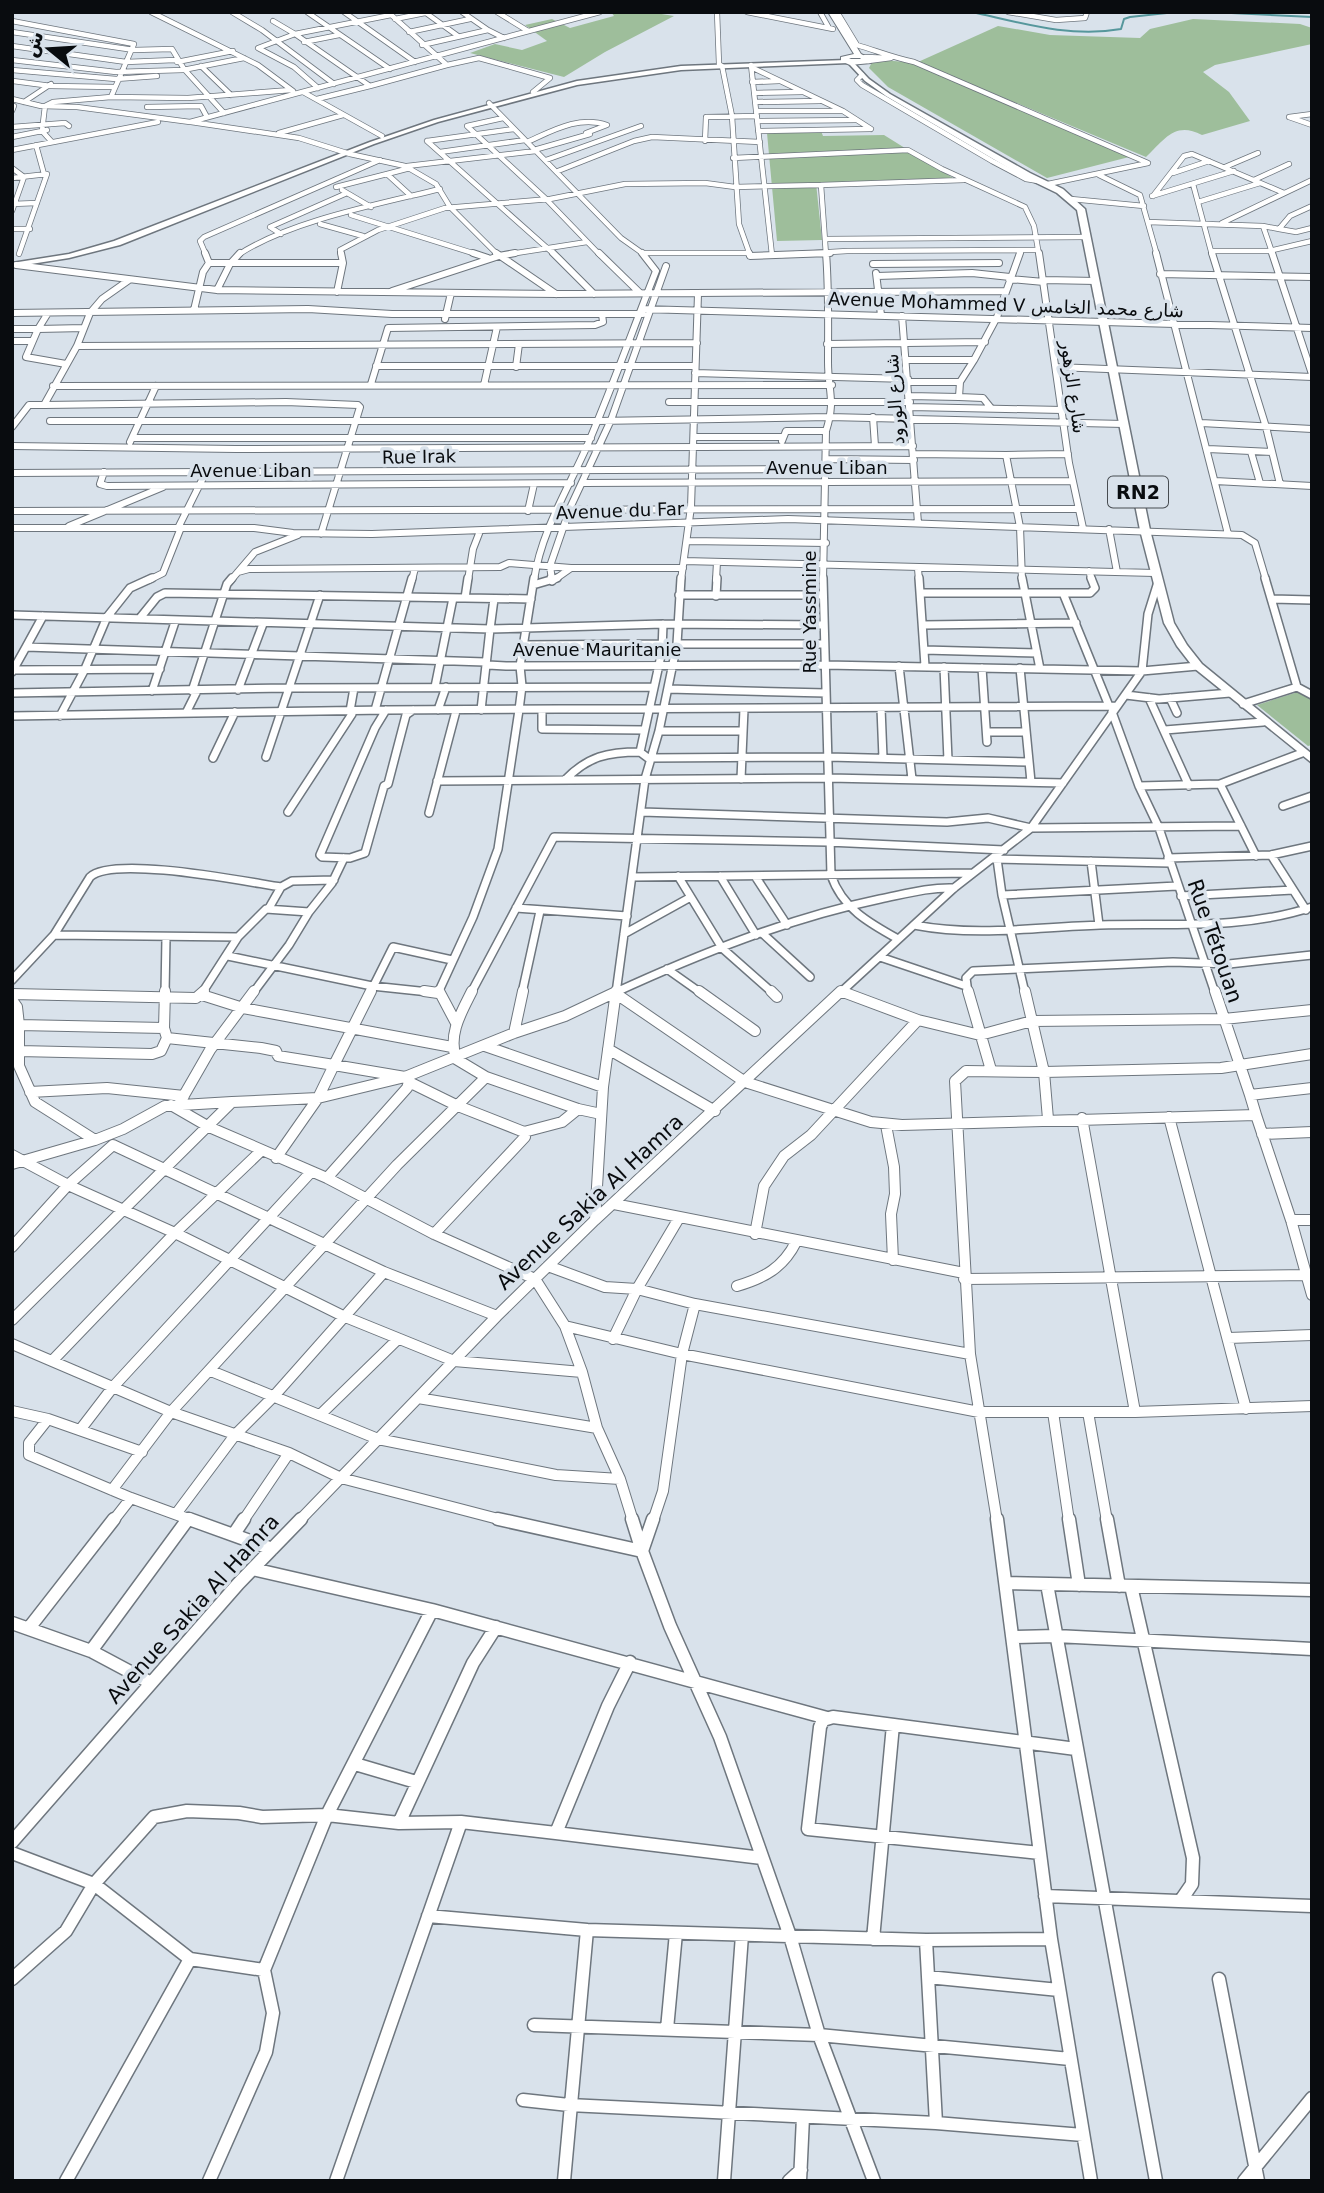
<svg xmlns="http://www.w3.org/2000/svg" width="1324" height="2193" viewBox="0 0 1324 2193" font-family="'DejaVu Sans','Noto Sans Arabic',sans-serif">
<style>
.green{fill:#9ebe9b}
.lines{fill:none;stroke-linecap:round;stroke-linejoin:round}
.stream{stroke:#56979c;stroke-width:2}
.street-far4-casing{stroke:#6e767e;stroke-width:6}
.street-far3-casing{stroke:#6e767e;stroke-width:8}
.street-far2-casing{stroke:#6e767e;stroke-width:10}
.street-far1-casing{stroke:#6e767e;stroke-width:12}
.street-casing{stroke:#6e767e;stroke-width:15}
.secondary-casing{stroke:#6e767e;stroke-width:3}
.primary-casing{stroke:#6e767e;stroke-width:3}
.highway-casing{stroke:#6e767e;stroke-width:2}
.street-far4{stroke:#fff;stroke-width:4.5}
.street-far3{stroke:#fff;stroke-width:6}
.street-far2{stroke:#fff;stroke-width:7}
.street-far1{stroke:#fff;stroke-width:10}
.street{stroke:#fff;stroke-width:12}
.secondary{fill:#fff;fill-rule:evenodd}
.primary{fill:#fff;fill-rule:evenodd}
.highway{fill:#fff;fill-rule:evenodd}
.labels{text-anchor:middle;stroke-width:7;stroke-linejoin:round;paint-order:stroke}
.far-street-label{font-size:18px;fill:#090c0f;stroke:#d9e2eb}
.shield{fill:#d9e2eb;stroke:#474c51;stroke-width:2}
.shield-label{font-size:19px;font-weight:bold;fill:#090c0f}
.street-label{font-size:21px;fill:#090c0f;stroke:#d9e2eb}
</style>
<rect width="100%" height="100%" fill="#d9e2eb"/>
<path class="green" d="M 611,12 L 649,12 L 674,16 L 605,52 L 564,77 L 470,53 L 495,44 L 522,50 L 547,41 L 525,25 L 552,19 L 570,28 L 614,16 Z
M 1193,19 L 1300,24 L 1312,28 L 1312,44 L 1215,65 L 1203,72 L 1229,92 L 1250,121 L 1202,135 C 1175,121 1165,139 1146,157 L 918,62 L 998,26 L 1050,35 L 1140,38 L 1150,29 Z
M 885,60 L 913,63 L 1133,156 L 1047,178 L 888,87 L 869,68 L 872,62 Z
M 821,131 L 823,136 L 884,135 L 953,178 L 816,183 L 822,240 L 777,241 L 767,133 Z
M 1301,691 L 1312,699 L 1312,745 L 1308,746 L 1257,705 Z"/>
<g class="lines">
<path class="stream" d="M 972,12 C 1022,23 1070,38 1121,29 L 1124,19 L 1130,17 L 1176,12
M 1189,12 L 1203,12
M 1211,12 L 1312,17"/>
<g class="street-far4-casing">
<path id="street-far4" d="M 151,12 L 258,65 L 293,91
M 232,12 L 262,30 L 334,84
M 307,12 L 390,69
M 344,12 L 415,62
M 462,12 L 488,30
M 497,12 L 528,31
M 717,12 L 719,64 L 722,66 L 732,116 L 739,224 L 750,255
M 747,12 L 833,29
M 820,12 L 829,28
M 837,12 L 857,45 C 877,51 894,58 914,62 L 1148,163 L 1048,184
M 1008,12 L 1056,20 L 1085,18 L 1087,12
M 426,13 L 458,36
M 395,19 L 430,12
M 12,21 L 134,44 L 111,97
M 273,21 L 295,34 L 391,15
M 12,32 L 134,50 L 172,49 L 184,69 L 224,113
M 409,32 L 470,19
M 304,42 L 339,35
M 422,45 L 488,30 L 504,38
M 12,46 L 126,62 L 175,60
M 865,57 L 891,58 L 868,61
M 12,60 L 116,72 L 183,70 L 244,58
M 177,62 L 233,51
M 447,65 L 479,58 L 550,78 L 533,92
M 751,65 L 772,255
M 201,66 L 231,95
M 753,68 L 843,111 L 871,129
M 12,70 L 116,79 L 157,76
M 862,75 L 857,80 L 862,85 L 992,161 L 1026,179 L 1038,181
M 13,81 L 51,86 L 114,87
M 752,82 L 779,81
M 318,88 L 294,67 L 258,48 L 295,34 L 370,86 L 447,65 L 388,12
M 303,92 L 382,136
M 754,93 L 802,92
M 12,99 L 41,106 L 77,107 L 190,122 L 600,12
M 317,99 L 370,86
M 24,102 L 51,84
M 755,102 L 820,101
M 489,103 L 621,238 L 645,255
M 147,107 L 201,106 L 207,117
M 12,111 L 14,106
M 756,111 L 841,111
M 1289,117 L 1312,125
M 1289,117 L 1312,114
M 503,118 L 467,126 L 546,199 L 600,255
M 757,121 L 856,120
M 191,122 L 299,138 L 350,154 L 405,166 L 436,184 L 450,207 L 498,255
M 12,127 L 65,123 L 69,126
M 758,131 L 870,129
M 279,133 L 343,115
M 12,137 L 47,130
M 51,141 L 42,131 L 45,106 L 53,102 L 111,97 L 188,98 L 291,90
M 427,141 L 555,255
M 427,141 L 514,129
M 705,141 L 706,117 L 757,116
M 527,142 C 552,131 579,115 607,125 L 586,133
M 36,145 L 44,174
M 12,150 L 158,122
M 534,150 L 590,134
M 440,152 L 525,140
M 733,158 L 908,150 L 942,169 L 1025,207 L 1034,226 L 1039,255
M 546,160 L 641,126
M 407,166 L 536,151
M 1225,167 L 1258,153
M 12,168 L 24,177 L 12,211
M 410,168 L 387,174 L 411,196
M 558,171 L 634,141 L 652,137 L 760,142
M 1173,173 L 1209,161
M 1099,175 L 1140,195 L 1157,255
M 12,178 L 47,174
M 1254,180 L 1289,164
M 1193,184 L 1212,255
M 336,187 L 387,174
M 342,190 L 371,207
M 1152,196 L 1234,171
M 1153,196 L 1184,156 L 1192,154 L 1284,193
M 1071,199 L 1144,206
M 1198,202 L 1260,183
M 12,204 L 37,203
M 351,215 L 479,255
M 1148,222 L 1263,226 L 1273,255
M 1222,223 L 1312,180
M 320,224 L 363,236
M 1263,226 L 1279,229 L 1290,216 L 1312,206
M 12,229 L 30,229
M 1279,229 L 1296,232 L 1312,228
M 281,234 L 270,227 L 347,193
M 826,239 L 1087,237
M 1213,251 L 1269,251 L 1312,241
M 642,253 L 748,253
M 19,254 L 47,174
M 206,255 L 200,241 L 204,237 L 380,160
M 238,255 C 289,221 379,204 440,189
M 341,255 L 340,250 L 378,230 L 445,208 L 550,199 L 625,184 L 705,183 L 735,187 L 821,185
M 504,255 L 587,242
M 781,255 L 847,251 L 1038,250
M 826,255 L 821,185 L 964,180
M 1019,255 L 1021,250"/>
</g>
<g class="street-far3-casing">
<path id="street-far3" d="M 205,253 L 209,263
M 473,253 L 488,258
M 496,253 L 556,294
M 553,253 L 594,294
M 599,253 L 640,293
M 749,253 L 750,256 L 830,253
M 1039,253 L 1069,463 L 1083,528
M 1156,253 L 1228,534
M 1212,253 L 1266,427 L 1280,484
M 1272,253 L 1312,374
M 873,264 L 999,263
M 16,265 L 217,290 L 557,294 L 1005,291
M 876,273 L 881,315
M 1160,274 L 1312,277
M 877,276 L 972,273 L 1010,277
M 1009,279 L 1044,282
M 1044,280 L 1096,281
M 217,290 L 230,264 L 240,253
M 392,291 L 499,256 L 515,253
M 337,292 L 343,263 L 341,253
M 642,309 L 1312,328
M 194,310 L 203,272 L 209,263 L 343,263
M 12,313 L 308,309 L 392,314 L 643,314
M 902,316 L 918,523
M 445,319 L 451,293
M 12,329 L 38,329 L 48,313
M 12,341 L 31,341
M 827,344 L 985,342
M 77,346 L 697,343
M 907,360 L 974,360 L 997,317 L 1020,253
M 974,360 L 960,382 L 959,397 L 983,398 L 991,408
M 66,364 L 26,357 L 38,329 L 84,328
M 376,366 L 695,366
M 516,367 L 519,344
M 1056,367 L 1312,377
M 695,373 L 908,379
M 908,382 L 960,382
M 371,384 L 388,328 L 595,325 L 603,322 L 602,314
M 484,385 L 497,327
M 53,386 L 832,385
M 909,396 L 959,397
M 669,402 L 910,402
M 44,405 L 286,402 L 358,405 L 360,407 L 321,534
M 910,407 L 1062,410
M 873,417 L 875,446
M 50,421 L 598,421 L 829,417 L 1124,424
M 1201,423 L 1312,429
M 12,427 L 29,405 L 44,405 L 77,346 L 90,313 L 102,299 L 129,280
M 694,437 L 782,437
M 132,438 L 591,438
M 782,441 L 786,431 L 826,431
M 130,442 L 156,386
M 12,446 L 236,449 L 913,446
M 1208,449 L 1272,452
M 1251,452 L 1260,483
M 913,454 L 1006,455 L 1020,527 L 1022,580
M 1006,455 L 1068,454
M 826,459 L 914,460
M 104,472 L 100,484 L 107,486 L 571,483
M 12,473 L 826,469
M 1215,481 L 1312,486
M 582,483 L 1072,481
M 12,511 C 367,512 723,507 1078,509
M 528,511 L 534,484
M 69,526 L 163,487
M 12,528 L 254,528 L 293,533 L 372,534 L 788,519 L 1242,535 L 1255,543 L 1266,580
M 1109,529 L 1117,572
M 687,541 L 826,543
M 684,561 L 1155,573
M 918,569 L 919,580
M 1089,571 L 1092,580
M 238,572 L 249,569 L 500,567 L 509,563 L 571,568
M 149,580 L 163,573 L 180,530 L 178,528 L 206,472
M 231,580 L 255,552 L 298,535
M 412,580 L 415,568
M 468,580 L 473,549 L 480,531
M 534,580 C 541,532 568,489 587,446 C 612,388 633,329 656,271 L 642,253
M 552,580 L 550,566 L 570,508 L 611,420 L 666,266
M 554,580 L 571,568 L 683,568
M 681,580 L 691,507 L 698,294
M 716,580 L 717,562
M 823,580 L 826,431 C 836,400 828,392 828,362 C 828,325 829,290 826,253"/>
</g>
<g class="street-far2-casing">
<path id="street-far2" d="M 551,578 L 552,581
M 823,578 L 831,875 C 842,908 869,923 898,939
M 919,578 L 925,666
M 1022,578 L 1040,669
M 1265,578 L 1297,687 L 1312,695
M 533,585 L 557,578
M 920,593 L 1090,593 L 1095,588 L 1091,578
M 1063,593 L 1109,706
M 679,595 L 823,595
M 716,596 L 717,578
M 465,598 L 468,578
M 1272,599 L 1312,600
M 12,615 L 490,629 L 494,599
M 140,618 L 157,597 L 165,593 L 531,599
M 663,624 L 662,651 L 640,752 L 648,758 L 828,757 L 1028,762
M 923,625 L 1076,623
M 677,644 L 824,644
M 523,645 L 663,644
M 26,647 L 43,616
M 924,650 L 1037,653
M 899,666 L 912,779
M 944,667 L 948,760
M 982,668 L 987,742
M 1020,668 L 1031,782
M 13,670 L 160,669
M 12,672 L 26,647 L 485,662 L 488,665 L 506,666 L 825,665 L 1142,671 L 1198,666
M 435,687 L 453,598
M 668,689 L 826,693
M 238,690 L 263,624
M 152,691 L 175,622
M 192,691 L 227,584 L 232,578
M 12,693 L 288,688 L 654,687
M 1126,695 L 1159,699 L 1230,693
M 1149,698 L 1189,786
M 1170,698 L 1177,713
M 1243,704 L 1297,687
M 881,708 L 883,758
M 375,710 L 412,578
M 386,710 L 375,728 L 320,855 L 322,857 L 350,858 L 365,853 L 384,786 L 388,784 L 406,715 L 413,710
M 438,710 L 446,687
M 481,710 L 490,629 L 663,624 L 824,625
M 542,710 L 542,729 L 644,730
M 1112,712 L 1139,786 L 1159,828 L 1215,993
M 186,713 L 197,691
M 12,716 L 386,710 L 1116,706
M 60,716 L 84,671 L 107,617 L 130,588 L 152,578
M 1165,730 L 1263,722
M 659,731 L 743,731
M 987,732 L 1026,732
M 266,757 L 320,595
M 213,758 L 235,712
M 741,779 L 744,709
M 565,780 C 588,756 608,752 640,752
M 437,781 L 829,778 L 1063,783
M 1220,784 L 1256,856
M 1139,786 L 1220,784 L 1302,753
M 1283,806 L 1312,796
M 288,812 L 352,714 L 350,711 L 354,688
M 642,812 L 947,822 L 988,818 L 1031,828 L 1241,826
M 429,813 L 456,711
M 1271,855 L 1306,910
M 1168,858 L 1271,855 L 1312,846
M 993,859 L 1170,863
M 997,859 L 1002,895 L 1025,993
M 1091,861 L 1099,925
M 678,876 L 722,948 L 773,993
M 720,876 L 756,935
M 755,876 L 787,925
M 632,877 L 973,873
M 281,887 L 292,881 L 334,880
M 1002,895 L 1177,886
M 1181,896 L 1293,890
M 516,908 L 627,916
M 914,925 C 977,937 1037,927 1100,925 C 1171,923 1243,930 1312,907
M 762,933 L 810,977
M 624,934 L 689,898
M 54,935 L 90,877 C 113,855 247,882 281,887 L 269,908
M 228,956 L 372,986 L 438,993
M 880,957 L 966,986
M 667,969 L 701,993
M 12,980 L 54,935 L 238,937 L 266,909 L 309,912 L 332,883 L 344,858
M 843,992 L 846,993
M 165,993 L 166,938
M 202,993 L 238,937
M 253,993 L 289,945 L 309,912
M 370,993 L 393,947 L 452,960
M 438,993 L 473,917 L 498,849 L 519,710 L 522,686 L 520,666 L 534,578
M 471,993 L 554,837 L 828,842 L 1004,850
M 522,993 L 540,911
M 614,993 C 699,954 789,918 880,899 C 905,894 929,887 954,888
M 616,993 L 645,779 L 659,731 L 677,644 L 681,578
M 840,993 L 954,888 L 1031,828 L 1142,671 L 1148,614 L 1158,582
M 968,993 L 966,978 L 973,971 L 1173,962 L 1229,964 L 1312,955"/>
</g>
<g class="street-far1-casing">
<path id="street-far1" d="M 165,991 L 164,1028 L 167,1038 L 261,1048 L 276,1051 L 278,1056 L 334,1065 L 318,1098 L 276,1158
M 371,991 L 334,1065 L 405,1077 L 409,1082 L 458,1106 L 524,1132 L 525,1137 L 434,1234
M 424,991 L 438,993
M 439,991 L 456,1023
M 472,991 C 461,1013 448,1034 456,1059 L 486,1077
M 699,991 L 755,1031
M 771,991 L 777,997
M 968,991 L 991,1070
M 1025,991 L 1044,1072 L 1221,1068 L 1312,1054
M 1215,991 L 1250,1095 L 1312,1088
M 615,993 L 745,1082 L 871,1122 L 902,1125 L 1256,1115 L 1291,1220 L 1312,1295
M 12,994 L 196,998 L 204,991
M 202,995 L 243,1008 L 452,1047
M 12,1000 L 17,1007 L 19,1025 L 19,1066 L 35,1102 L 95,1140
M 918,1020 L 980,1035 L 1032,1021 L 1224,1019 L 1312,1010
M 19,1025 L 164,1028
M 514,1033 L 523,991
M 485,1046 L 603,1087
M 608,1049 L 715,1111
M 19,1051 L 152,1054 L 161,1051 L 167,1038
M 30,1092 L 107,1088 L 184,1096
M 1250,1095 L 1256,1115
M 179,1104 L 210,1050 L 254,991
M 171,1105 L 209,1127 L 327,1178 L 434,1234 L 535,1279 L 565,1326 L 682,1354 L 979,1412 L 1135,1412 L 1082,1118
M 1169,1117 L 1246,1409
M 886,1125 L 894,1167 L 895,1194 L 891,1214 L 893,1260
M 524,1132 L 562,1122 L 578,1109
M 1262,1134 L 1312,1132
M 12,1155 L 68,1185 L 175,1233 L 343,1316 L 454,1361 L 582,1372
M 12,1164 L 95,1140 L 123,1129 L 165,1106 L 232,1102
M 327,1178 L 407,1088 L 409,1082
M 614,1204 L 964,1273
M 595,1220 L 603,1087 L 616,991
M 1291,1220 L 1312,1220
M 755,1234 L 764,1186 L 784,1156 L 811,1135 L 918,1020 L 843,992
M 12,1247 L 68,1185 L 113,1145 L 384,1272 L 497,1316
M 548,1266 L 605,1287 L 637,1289 L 695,1304 L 970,1354
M 964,1279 L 1310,1275
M 737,1286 C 764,1278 783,1268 796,1242
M 12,1320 L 232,1102 L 318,1098 L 405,1077 L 514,1033 L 565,1016 L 618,991
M 1228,1338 L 1312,1335
M 613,1339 L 637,1289 L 679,1218
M 12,1344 L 171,1412 L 289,1453 L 341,1478 L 506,1521
M 53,1360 L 175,1233 L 261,1151
M 211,1371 L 378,1439 L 556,1475 L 620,1479 L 597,1428 L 582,1372 L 565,1326
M 418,1398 L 597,1428
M 12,1411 L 48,1419 L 142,1452
M 1053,1412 L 1069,1521
M 1088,1412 L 1107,1521
M 1135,1412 L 1312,1406
M 321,1414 L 398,1339
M 48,1419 L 29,1443 L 29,1455 L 131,1498 L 194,1521
M 80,1430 L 113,1387 L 311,1172
M 620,1479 L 633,1521
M 112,1490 L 171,1412 L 397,1165 L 486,1077 L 578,1109 L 601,1114
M 176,1514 L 235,1435 L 274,1396 L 384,1272
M 113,1521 L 131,1498
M 187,1521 L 189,1518
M 243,1521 L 289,1453
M 299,1521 L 497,1316 L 595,1220 L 841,991
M 653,1521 L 663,1491 L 682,1354 L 695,1304
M 997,1521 L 970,1354 L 955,1081 L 966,1071 L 1044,1072 L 1048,1119"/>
</g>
<g class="street-casing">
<path id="street" d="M 189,1519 L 272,1549
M 498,1519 L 642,1551 L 632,1519
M 653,1519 L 642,1551 L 670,1626 L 720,1737 L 790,1936 L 819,2035 L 874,2181
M 997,1519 L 1051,1939
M 1069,1519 L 1079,1585
M 1107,1519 L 1119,1586
M 234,1534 L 244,1519
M 253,1569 L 432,1610 L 827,1718
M 1007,1583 L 1312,1590
M 1047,1584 L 1156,2181
M 1131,1586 L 1193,1858 L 1192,1884 L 1181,1900
M 12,1623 L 91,1651 L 151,1683
M 29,1628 L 114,1519
M 1013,1637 L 1056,1636 L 1312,1649
M 91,1651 L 188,1519
M 355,1764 L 416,1782
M 399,1823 L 473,1663 L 496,1627
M 556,1833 L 762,1858
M 12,1842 L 238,1584 L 301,1519
M 12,1853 L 94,1884 L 190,1959 L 66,2181
M 1040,1853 L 808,1829 L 820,1727 L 823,1720 L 833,1717 L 1076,1749
M 1045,1896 L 1312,1906
M 428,1916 L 587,1930
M 873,1939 L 893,1725
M 926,1940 L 936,2123
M 190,1959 L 264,1970
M 928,1977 L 1059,1990
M 12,1979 L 66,1931 L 94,1884 L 154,1817 L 187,1811 L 239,1813 L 262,1817 L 327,1815 L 399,1823 L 461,1822 L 556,1833 L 608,1706 L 630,1662
M 1219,1979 L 1258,2181
M 534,2025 L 819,2035 L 1070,2059
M 667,2029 L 676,1933
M 523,2100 L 569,2105 L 936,2123 L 1083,2135
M 209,2181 L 266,2052 L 273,2013 L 264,1970 L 327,1815 L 432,1610
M 336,2181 L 461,1822
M 564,2181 L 587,1930 L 926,1940 L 1051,1939 L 1091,2181
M 724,2181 L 742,1935
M 789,2181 L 801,2170
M 800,2181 L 803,2117
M 1244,2181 L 1312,2098"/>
</g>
<g class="secondary-casing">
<path id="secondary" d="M 846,60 L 848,63 L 681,70 L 577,85 L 438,122 L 374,144 L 120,245 L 69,258 L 12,267 L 12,263 L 69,254 L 114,241 L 370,142 L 434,120 L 577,81 L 681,66 Z"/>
</g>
<g class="primary-casing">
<path id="primary" d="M 850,63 L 854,63 L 869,79 L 890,94 L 1030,173 L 1063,189 L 1085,209 L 1150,530 L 1174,623 L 1187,645 L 1202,664 L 1312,754 L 1312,763 L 1194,668 L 1177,646 L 1164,623 L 1140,530 L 1077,210 L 1057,193 L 1024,177 L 886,96 L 865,81 L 850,65 Z"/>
</g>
<g class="highway-casing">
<path id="highway" d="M 828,12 L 835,12 L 861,54 L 871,59 L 871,63 L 850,65 L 841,61 L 841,57 L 854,54 ZM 860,58 L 861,59 L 849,59 L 851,58 Z"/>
</g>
<use href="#street-far4" class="street-far4"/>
<use href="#street-far3" class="street-far3"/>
<use href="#street-far2" class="street-far2"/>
<use href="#street-far1" class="street-far1"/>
<use href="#street" class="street"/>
<use href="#secondary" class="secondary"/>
<use href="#primary" class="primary"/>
<use href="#highway" class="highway"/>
</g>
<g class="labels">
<g class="far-street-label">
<text transform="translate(1006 305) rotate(2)" y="6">Avenue Mohammed V شارع محمد الخامس</text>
<text transform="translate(1073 387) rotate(82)" y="6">شارع الزهور</text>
<text transform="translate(895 399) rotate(-94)" y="6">شارع الورود</text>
<text transform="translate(419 457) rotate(-1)" y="6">Rue Irak</text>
<text x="827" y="474">Avenue Liban</text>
<text x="251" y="477">Avenue Liban</text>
<text transform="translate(620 511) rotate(-2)" y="6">Avenue du Far</text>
<text transform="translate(810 612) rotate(-90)" y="6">Rue Yassmine</text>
<text x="597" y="656">Avenue Mauritanie</text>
</g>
<rect class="shield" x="1108" y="476.5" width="60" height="31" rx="5"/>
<g class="shield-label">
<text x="1138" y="499">RN2</text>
</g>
<g class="street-label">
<text transform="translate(1215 941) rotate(71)" y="7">Rue Tétouan</text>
<text transform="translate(590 1202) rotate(-43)" y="7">Avenue Sakia Al Hamra</text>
<text transform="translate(193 1609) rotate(-48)" y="7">Avenue Sakia Al Hamra</text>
</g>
</g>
<rect width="1324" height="2193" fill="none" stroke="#090c0f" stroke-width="28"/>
<g transform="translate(49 49) rotate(288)" stroke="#d9e2eb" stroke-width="5" paint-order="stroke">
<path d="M0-5L12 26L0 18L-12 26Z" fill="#090c0f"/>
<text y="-10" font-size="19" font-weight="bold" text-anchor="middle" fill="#090c0f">ش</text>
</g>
</svg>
